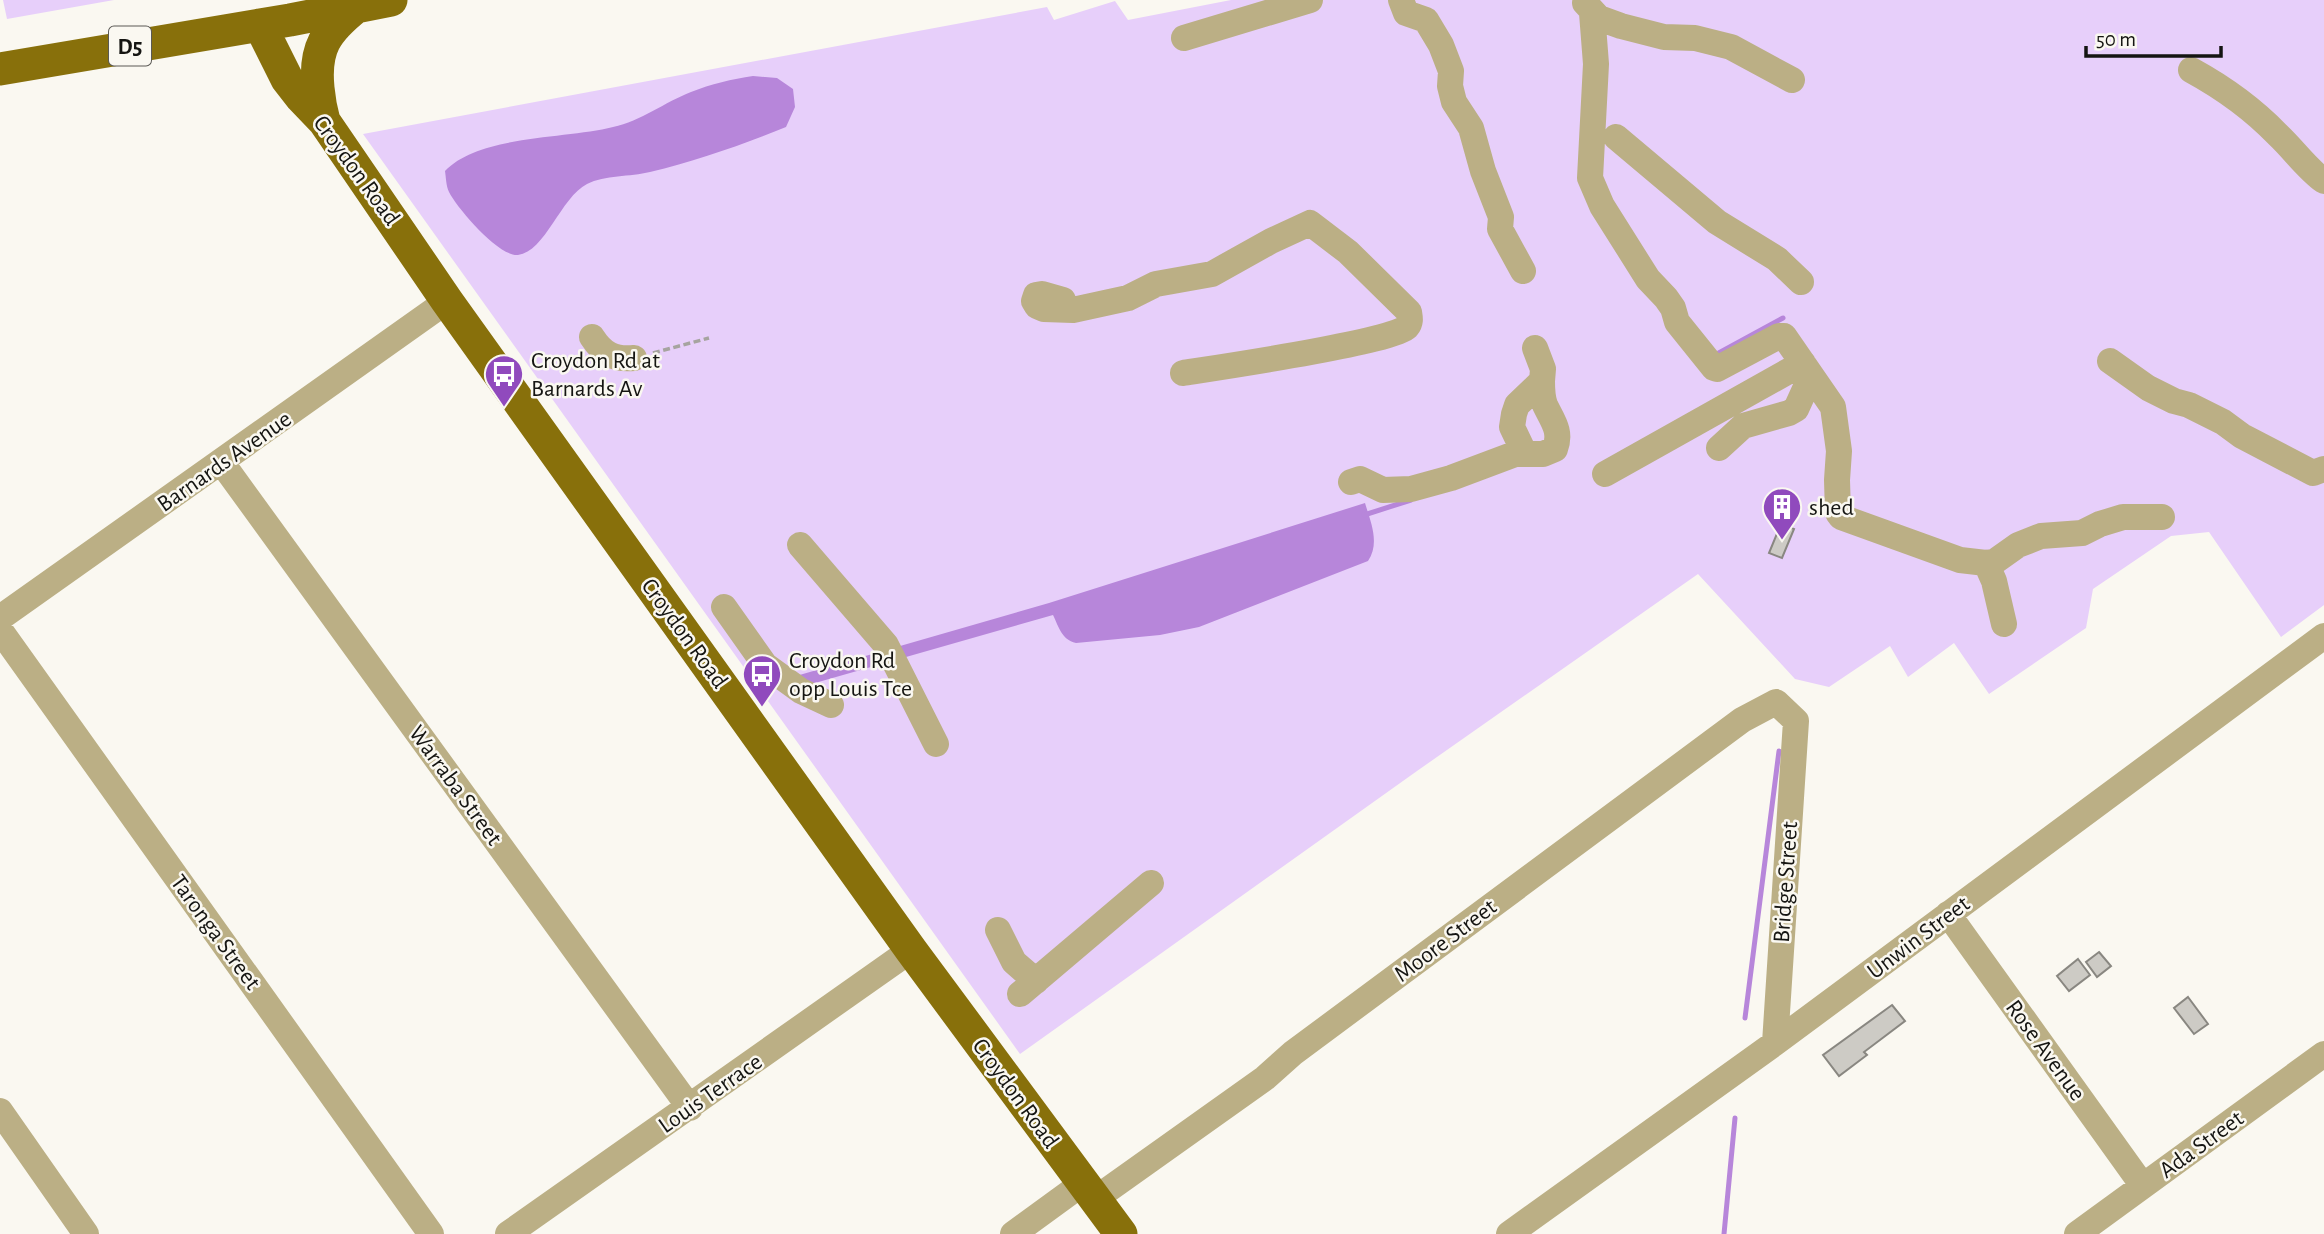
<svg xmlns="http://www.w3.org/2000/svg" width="2324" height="1234" viewBox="0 0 2324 1234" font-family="'Alegreya Sans',sans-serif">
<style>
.green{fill:#e7cffa}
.water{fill:#b786da}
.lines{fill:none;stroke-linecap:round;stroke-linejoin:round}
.stream{stroke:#b786da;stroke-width:5}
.building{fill:#cdcbc5;stroke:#898781;stroke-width:2}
.path{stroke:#a6a49f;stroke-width:3.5;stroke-dasharray:7 3.5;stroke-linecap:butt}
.minor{stroke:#bbaf85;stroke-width:26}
.major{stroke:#88700b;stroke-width:33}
.labels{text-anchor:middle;stroke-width:5;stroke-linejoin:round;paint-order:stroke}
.shield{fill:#faf8f1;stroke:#5a5955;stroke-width:2}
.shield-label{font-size:23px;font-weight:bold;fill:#151512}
.street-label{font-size:24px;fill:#151512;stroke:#faf8f1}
.poi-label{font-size:24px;fill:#151512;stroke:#faf8f1;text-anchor:start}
</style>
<rect width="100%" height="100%" fill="#faf8f1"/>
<path class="green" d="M 3,0 L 114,0 L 7,19 Z
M 1231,0 L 2324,0 L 2324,605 L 2281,637 L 2209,532 L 2171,536 L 2093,589 L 2086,628 L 1989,694 L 1954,643 L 1908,677 L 1890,646 L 1829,687 L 1795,679 L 1698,574 L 1417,771 L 1020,1054 L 363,134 L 1047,7 L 1054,20 L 1115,1 L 1128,20 Z"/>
<path class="water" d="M 753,76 L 777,78 L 793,89 L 795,107 L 786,127 C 742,145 696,161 650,172 C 630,177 605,175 587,184 C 561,197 545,252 518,255 C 499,257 457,208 449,192 C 446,186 446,177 445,171 C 479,135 566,139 613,127 C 641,121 665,102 691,92 C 711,84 732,79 753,76 Z
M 1365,503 C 1371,523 1380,543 1368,561 L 1199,627 L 1160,635 L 1076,643 C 1061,639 1059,627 1053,615 L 801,687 L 796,676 L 1049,603 Z"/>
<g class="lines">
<path class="stream" d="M 1715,355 L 1783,318
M 1364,515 L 1411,500
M 1745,1018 L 1779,751
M 1724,1234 L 1735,1118"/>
</g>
<path class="building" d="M 1781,524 L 1794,529 L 1782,558 L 1769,553 Z
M 2099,952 L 2111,966 L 2097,977 L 2086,962 Z
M 2078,959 L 2090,975 L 2069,991 L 2057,976 Z
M 2188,997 L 2208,1024 L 2194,1034 L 2174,1008 Z
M 1892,1005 L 1905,1021 L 1864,1052 L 1867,1055 L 1839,1076 L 1823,1055 Z"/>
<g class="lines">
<path class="path" d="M 653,353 L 709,338"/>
<path class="minor" d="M 1401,0 L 1406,13 L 1426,20 L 1441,45 L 1451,71 L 1450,86 L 1454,102 L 1471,128 L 1483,171 L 1501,217 L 1500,229 L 1523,271
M 1585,3 L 1599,18 L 1621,26 L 1664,37 L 1695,38 L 1731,47 L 1792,80
M 1592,13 L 1596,64 L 1590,178 L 1602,206 L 1648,279 L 1666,298 L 1673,308 L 1677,322 L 1714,368 L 1717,369 L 1779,336 L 1784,336 L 1833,407 L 1839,451 L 1837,480 L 1838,513 L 1841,517 L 1960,560 L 1986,563 L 1994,562 L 2018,545 L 2041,536 L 2082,533 L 2100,524 L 2123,517 L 2162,517
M 1184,38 L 1310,0
M 2191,70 C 2224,88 2252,108 2278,135 C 2294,150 2307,169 2324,181
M 1616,137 L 1717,222 L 1777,259 L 1801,282
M 1063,300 L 1042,294 L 1036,295 L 1034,301 L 1037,306 L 1044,309 L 1073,310 L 1128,298 L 1156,284 L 1212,274 L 1271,241 L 1310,223 L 1348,252 L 1409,312 C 1410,318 1411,322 1407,327 C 1392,342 1215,368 1183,373
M 592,337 C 603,354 614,360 634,358
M 2110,361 L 2148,388 L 2174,401 L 2189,405 L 2223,422 L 2242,436 L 2313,473 L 2324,469
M 1719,448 L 1743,426 L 1789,413 L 1796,409 L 1811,376
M 1515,454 L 1543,454 L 1555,449 C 1562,431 1552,420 1545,405 C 1542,397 1542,389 1542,381
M 222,463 L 690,1108
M 1605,474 L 1803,363
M 1351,482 L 1360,479 L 1383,490 L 1411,489 L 1451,478 L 1515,454 L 1522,448 L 1512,427 L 1514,414 L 1517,405 L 1542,381 L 1543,369 L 1535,348
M 800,545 L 886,645 L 936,744
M 1986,563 L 1994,581 L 2004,624
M 724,607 L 765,665 L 801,691 L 831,705
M 0,618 L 447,301
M 0,630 L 431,1234
M 1948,914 L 2143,1186
M 998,930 L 1014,962 L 1036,981
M 1020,994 L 1151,883
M 0,1111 L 86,1234
M 1095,1199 L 1265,1078 L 1293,1053 L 1742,720 L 1776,702 L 1796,721 L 1775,1043
M 508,1234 L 911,950
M 1013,1234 L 1083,1183
M 1509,1234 L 1775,1043 L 2324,636
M 2077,1234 L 2324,1054"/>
<path class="major" d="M 260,25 L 287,79 L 301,97 L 324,121 L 447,301 L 911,950 L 1121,1234
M 0,69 L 290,20 L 391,0
M 324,121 C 321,110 319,99 318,88 C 314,48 326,31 356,7"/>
</g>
<defs>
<g id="bus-pin" transform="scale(2.0125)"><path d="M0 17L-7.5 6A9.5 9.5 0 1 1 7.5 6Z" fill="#904abd" stroke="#faf8f1"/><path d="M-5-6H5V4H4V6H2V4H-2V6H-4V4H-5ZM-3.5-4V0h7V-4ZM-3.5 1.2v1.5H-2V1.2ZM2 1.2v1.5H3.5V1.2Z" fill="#fff"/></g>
<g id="building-pin" transform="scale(2.0125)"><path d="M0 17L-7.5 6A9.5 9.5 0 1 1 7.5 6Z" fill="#904abd" stroke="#faf8f1"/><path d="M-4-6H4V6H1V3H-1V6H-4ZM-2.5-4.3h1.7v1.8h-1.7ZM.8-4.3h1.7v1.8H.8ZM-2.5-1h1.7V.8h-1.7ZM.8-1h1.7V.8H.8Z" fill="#fff"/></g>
</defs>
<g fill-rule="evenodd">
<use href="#bus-pin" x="504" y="374"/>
<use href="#building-pin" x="1782" y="507"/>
<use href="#bus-pin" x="762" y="674"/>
</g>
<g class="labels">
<rect class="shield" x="109" y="26.5" width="42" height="39" rx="5"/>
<g class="shield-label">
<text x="130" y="54">D5</text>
</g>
<g class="street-label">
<text transform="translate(357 170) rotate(54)" y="8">Croydon Road</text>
<text transform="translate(224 461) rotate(-35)" y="8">Barnards Avenue</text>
<text transform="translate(685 633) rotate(54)" y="8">Croydon Road</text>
<text transform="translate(456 785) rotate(54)" y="8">Warraba Street</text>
<text transform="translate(1785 882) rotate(-86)" y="8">Bridge Street</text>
<text transform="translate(216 932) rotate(54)" y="8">Taronga Street</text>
<text transform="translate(1918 937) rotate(-37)" y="8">Unwin Street</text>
<text transform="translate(1445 940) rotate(-37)" y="8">Moore Street</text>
<text transform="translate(2046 1050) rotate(54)" y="8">Rose Avenue</text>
<text transform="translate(710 1093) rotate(-35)" y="8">Louis Terrace</text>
<text transform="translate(1016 1093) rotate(54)" y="8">Croydon Road</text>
<text transform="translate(2201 1144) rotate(-36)" y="8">Ada Street</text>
</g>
<g class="poi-label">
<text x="531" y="368">Croydon Rd at<tspan x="531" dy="28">Barnards Av</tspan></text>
<text x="1809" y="515">shed</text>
<text x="789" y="668">Croydon Rd<tspan x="789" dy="28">opp Louis Tce</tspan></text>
</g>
</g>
<path d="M2086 46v10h135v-10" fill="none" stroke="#151512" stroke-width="3.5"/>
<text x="2096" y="46" font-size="21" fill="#151512" stroke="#faf8f1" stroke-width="5" paint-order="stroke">50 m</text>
</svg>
